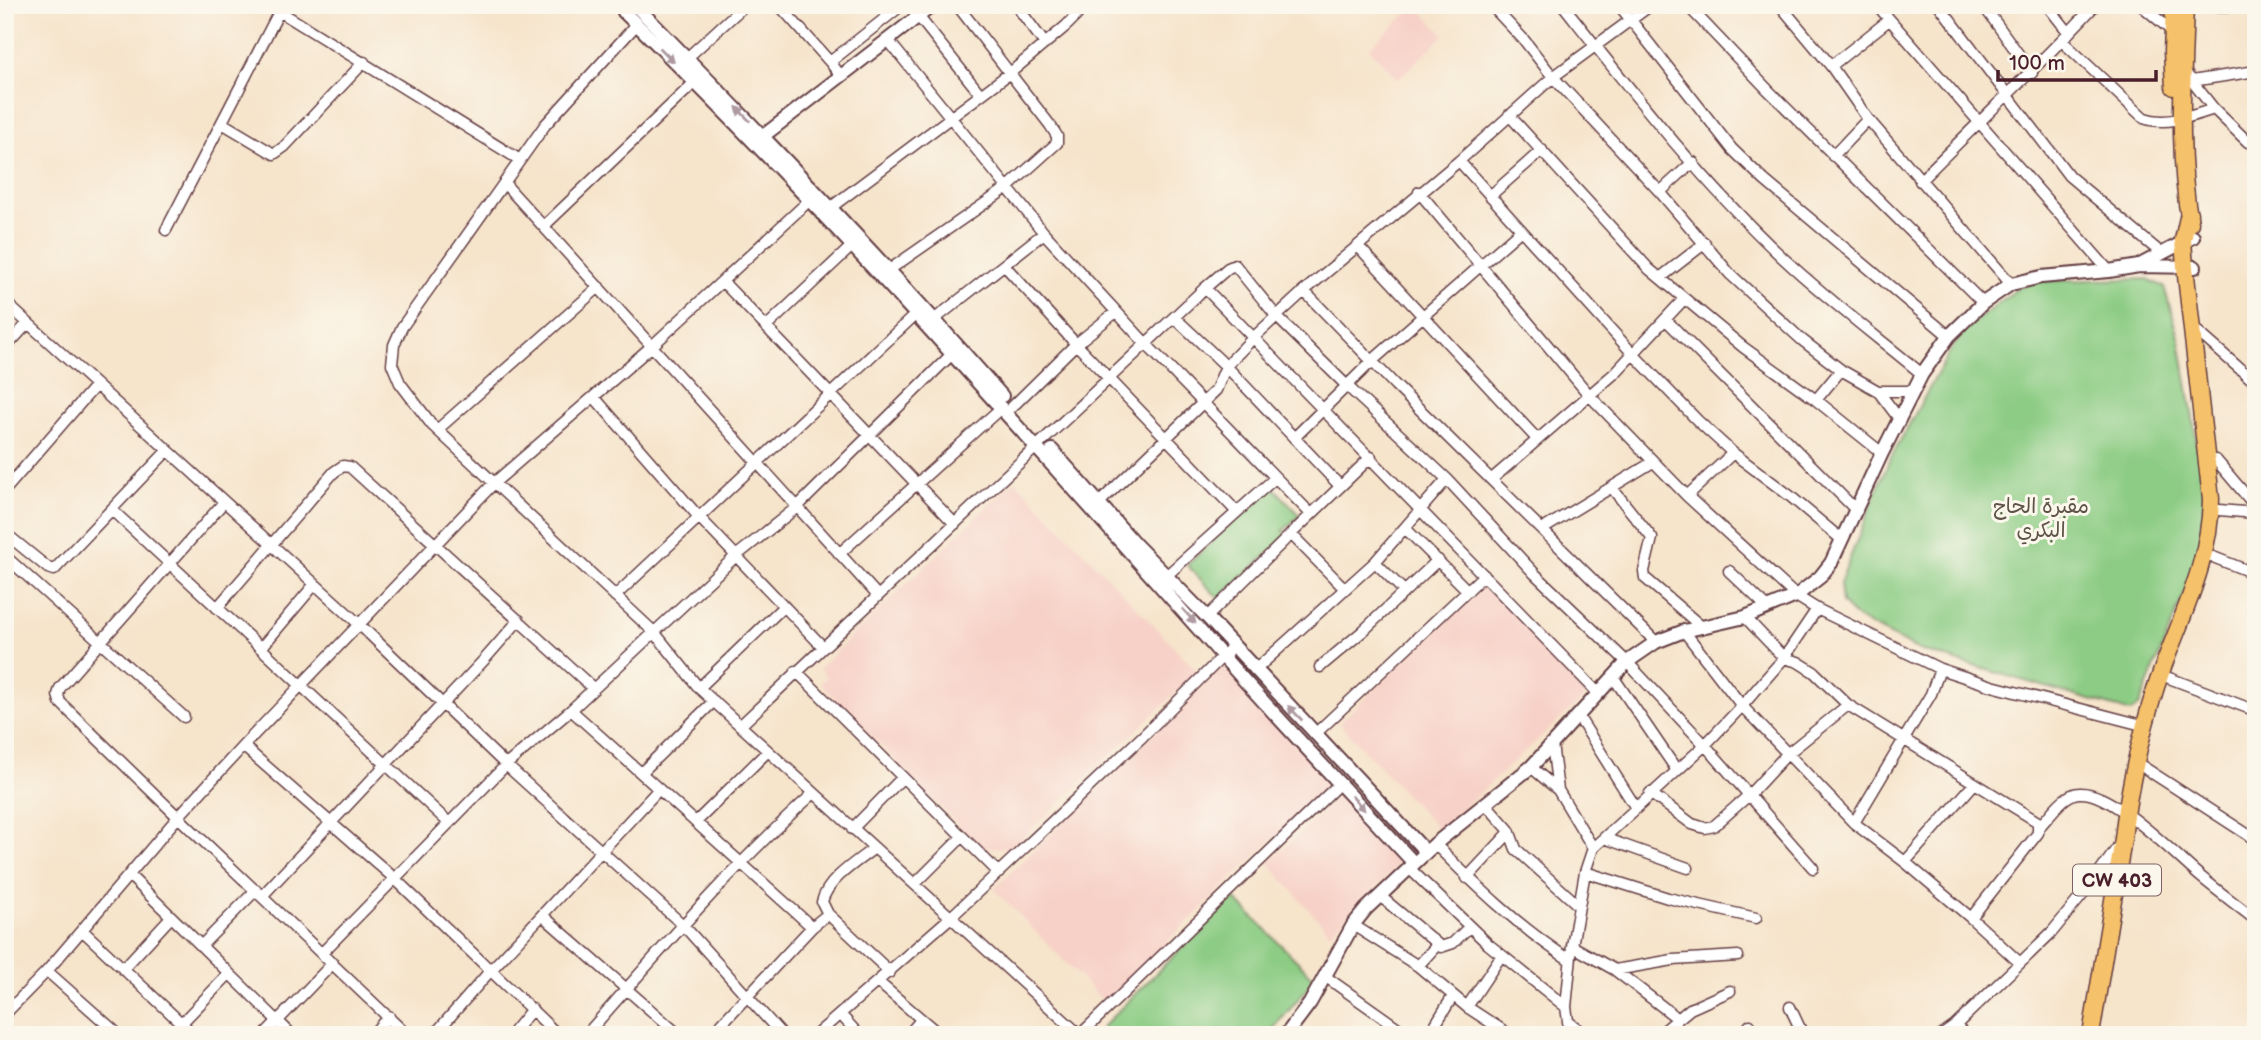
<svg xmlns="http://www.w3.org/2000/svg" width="2261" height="1040" viewBox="0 0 2261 1040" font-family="'Balsamiq Sans','Playpen Sans Arabic',sans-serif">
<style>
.built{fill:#f7d1c7}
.green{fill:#8ccc84;stroke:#6b7658;stroke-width:2}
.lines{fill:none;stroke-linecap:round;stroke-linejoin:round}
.minor-casing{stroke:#643d43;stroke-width:13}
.tertiary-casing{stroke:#643d43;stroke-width:16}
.primary-casing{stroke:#643d43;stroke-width:19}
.minor{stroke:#fff;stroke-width:10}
.tertiary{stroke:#fff;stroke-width:12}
.primary{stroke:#f5c16b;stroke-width:16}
.oneway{fill:#ae9aa0}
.labels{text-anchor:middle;stroke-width:6;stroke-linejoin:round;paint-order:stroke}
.shield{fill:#fbf7ec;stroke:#7f6065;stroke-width:2}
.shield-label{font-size:19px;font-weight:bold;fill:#4a1f2b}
.park-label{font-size:21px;fill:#5e5346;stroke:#fbf7ec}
</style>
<rect width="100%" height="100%" fill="#fbf7ec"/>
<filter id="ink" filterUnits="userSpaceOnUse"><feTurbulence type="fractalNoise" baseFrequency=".0143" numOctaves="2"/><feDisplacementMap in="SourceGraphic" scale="14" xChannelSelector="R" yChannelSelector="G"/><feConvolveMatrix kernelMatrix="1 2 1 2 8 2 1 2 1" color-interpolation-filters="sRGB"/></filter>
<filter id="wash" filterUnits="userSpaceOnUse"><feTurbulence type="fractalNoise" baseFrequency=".00686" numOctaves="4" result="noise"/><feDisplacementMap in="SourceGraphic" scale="28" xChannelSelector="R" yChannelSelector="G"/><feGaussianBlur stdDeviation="1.57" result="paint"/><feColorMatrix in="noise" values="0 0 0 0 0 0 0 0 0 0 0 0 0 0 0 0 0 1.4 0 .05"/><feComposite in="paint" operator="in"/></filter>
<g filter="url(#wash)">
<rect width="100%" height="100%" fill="#f6e4cb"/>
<path class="built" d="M 1416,5 L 1444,35 L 1398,79 L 1369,48 Z
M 1015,480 L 1198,672 L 1012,848 L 979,847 L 820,683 L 827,677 L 819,668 Z
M 1488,580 L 1586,684 L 1584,698 L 1441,828 L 1435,826 L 1339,723 Z
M 1223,666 L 1331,782 L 1105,1003 L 994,889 Z
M 1343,792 L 1402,862 L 1330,933 L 1268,863 Z"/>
<path class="green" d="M 2148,279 L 2164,287 L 2180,340 L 2207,504 L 2201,551 L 2139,706 L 2131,712 L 1919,650 L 1857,618 L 1842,603 L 1840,583 L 1889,461 L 1949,353 L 1967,328 L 2018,288 L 2038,281 Z
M 1272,486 L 1300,515 L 1283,531 L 1287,536 L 1219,599 L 1187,565 Z
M 1233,897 L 1315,979 L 1268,1035 L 1109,1035 L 1101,1028 Z"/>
</g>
<g filter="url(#ink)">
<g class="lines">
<g class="minor-casing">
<path id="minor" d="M 779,5 L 830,62
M 1016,5 L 1045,44
M 1491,5 L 1524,40 L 1553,77 L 1660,192 L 1730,274 L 1802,340 L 1841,370 L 1878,391 L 1900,420
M 1563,5 C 1632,92 1702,182 1783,258 C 1827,299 1876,336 1922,374
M 1619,5 L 1732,149 L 1764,180 L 1949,336
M 1687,5 L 1768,90 L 1983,303
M 1780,5 L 1831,66 L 1868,119 L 2011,284
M 1877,5 L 2109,271
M 1939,5 L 2069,176 L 2161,253
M 1983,5 L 2032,73
M 2047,5 L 2069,33
M 2141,5 L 2173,32
M 2185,6 L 2256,6
M 279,11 L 520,160
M 918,16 L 981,95
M 637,24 L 545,125 L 402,327 L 394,345 L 392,364 L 400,383 L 432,425 L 655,633 L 699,688 L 1080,1035
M 888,40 L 1044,233
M 2062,41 L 2144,118 C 2167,126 2192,116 2214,109
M 688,57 L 745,5
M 1831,66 L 1889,20
M 2184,71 L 2214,109 L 2248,142 L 2256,143
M 841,76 L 830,62 L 902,5
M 2192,81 L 2256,71
M 1509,115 L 1649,269 L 1743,347 L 1816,400 L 1882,453
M 222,123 L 274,154 L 284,147 L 364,62
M 1833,156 L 1868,119
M 1459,161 L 1634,355 L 1698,421 L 1733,453 L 1790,496 L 1841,539
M 1920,181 C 1978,122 2039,66 2095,5
M 504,183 L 878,596
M 1419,192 L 1590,396 L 1687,496 L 1796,596 L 1817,609 L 1940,669 L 1992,686 L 2146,726
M 1660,192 L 1693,162
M 1490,196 L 1542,150
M 830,208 L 1010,73 L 1066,26 L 1077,15 L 1078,5
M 544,226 L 695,82
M 166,230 L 282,6
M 1358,246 L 1537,439
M 1005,266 L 1076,344 L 1236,511
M 889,270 L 1007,188 L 1057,143 L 1057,136 L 1050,125 L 957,5
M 1660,278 L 1705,243
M 722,281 L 955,524
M 1205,288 C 1336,424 1468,558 1599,694
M 1304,291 L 1395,385 L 1656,642
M 5,302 L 360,625 L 506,765 L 684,926 L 782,1035
M 1175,318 L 1226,366 L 1340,486
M 935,319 L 1044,233 L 1146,344 L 1311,514
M 1666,320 L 1857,511
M 766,327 L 852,246
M 2198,332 L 2256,383
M 5,348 L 28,323
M 1878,391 L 1914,391
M 594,397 L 698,516 L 823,647
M 1816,400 L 1841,370
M 1012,407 L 1076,344 L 1116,312
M 437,430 L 599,287
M 1294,438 L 1372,361 L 1521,230
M 2216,460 L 2256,507
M 1492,479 L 1615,373 L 1684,299
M 1612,488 L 1652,538 L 1644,571 L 1645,578 L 1703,628
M 5,490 L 96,385
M 1687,496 L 1733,453
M 1100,502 L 1216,390 L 1226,366 L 1253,338 L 1304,291 L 1459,161 L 1553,77 L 1651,5
M 112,510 L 448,822
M 2219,510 L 2256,513
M 1406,529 L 1468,591
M 1543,529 L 1653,462
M 5,533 L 48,568 L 54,570 L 168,450
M 839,554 L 1002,407
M 5,556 L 184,717
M 2213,557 L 2256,574
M 1375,562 L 1404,591
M 1729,571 L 1768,608
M 1166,576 L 1275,478
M 1345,589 L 1291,534 L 1371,457
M 615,596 L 916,314
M 217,608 L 334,472 L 343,466 L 350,467 L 594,689
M 1207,617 L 1291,534
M 1745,617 L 1784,658 L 1798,662 L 1814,672 L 1848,705 L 2038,822 L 2038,833 L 1971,918
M 1684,631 L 1742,706 L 1854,823 L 1905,862 L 1971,918 L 2020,963
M 261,648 L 315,584
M 1320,667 L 1363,631 L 1438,560
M 1255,670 L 1375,562 L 1447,479
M 796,671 L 999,873
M 1614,678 L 1676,769
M 2169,678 L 2256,711
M 699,688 L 784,606
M 571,710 L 812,927
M 1578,716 L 1636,808
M 741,725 L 1205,288 L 1228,268 L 1235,265 L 1277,317 L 1346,385 L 1447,479 L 1535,574 L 1627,662 L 1705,745 L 1813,868
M 1315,734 L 1484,575
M 1552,744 L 1558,790
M 243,746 L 394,878 L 558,1035
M 2137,763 L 2256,840
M 1531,767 L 1558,790 L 1593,848
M 641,773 L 714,701
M 1650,793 L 1692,824 L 1705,828 L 1714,826 L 1749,795 L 1787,754 L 1848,705
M 1485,803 L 1509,830 L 1516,849 L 1578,905
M 696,822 L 767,752
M 1854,823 L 1931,694 L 1940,669
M 2039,827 C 2050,816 2063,794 2079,793 C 2112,790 2176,856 2201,877 C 2219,892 2237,905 2256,920
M 852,829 L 902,778
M 1604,838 L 1688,868
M 1435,844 C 1477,887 1520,928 1570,960
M 873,849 C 856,862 827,880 822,902 L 828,914 L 890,972
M 1905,862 L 1974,784
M 1409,868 L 1488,944 L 1566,1007
M 1585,872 L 1668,898 L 1756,918
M 129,875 L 292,1035
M 1467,878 L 1510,832
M 915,884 L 962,837
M 262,896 L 484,660 L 519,620
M 1380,896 L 1441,947 L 1453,943 L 1469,927
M 543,916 L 679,1035
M 1353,925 L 1418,966 L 1467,1007 L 1510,1035
M 82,930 L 194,1035
M 201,946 L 256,890
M 1572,946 L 1615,970 L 1677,1018
M 322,953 L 506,765 L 571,710 L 736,556 L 796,508 L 952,354
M 1418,966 L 1437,945
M 123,969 L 171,917
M 1615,970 L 1673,960 L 1738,956
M 47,971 L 119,1035
M 1326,977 L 1408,1035
M 878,982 L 940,1035
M 1467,1007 L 1501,956
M 1790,1007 L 1803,1035
M 5,1014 L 47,971 L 178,817 L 72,714 L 60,702 L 58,695 L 60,688 L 224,502
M 840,1014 L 859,1035
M 1570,1023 L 1586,1035
M 1955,1026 L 1966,1035
M 170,1035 L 229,974
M 264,1035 L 333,963
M 372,1035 L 389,1016
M 407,1035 L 178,817 L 243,746 L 494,483 L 652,346 L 813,197
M 434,1035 L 491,970 L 659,789
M 511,1035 L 532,1009
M 586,1035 C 659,952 732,866 814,793
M 711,1035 L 812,927 L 828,914
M 816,1035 L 951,917 L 1142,737 L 1233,646
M 908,1035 L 921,1020
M 1080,1035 L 1340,783
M 1429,1035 L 1453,996
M 1570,1035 L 1566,1007 L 1572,946 L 1585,872 L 1593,848 L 1705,745 L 1742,706 L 1784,658 L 1817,609
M 1659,1035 L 1690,1009 L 1730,991
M 1742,1035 L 1750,1025
M 1942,1035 L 1955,1026 L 2052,932 L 2093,882 L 2120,844"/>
</g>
<g class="tertiary-casing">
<path id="tertiary" d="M 621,5 L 624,12 C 842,224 1041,453 1243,679 C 1299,741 1357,802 1414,863
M 635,5 C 761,133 884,261 1002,396
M 758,140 L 933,5
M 2140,265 L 2193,237
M 1052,450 L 1135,544 L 1207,617 L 1426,852
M 1286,1035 L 1310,1003 L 1353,925 L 1366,909 L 1435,844 L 1531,767 L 1627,662 L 1656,642 L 1684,631 L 1745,617 L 1796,596 L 1820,577 L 1831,563 L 1882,453 L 1922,374 L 1949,336 L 1983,303 L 2011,284 L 2041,277 L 2109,271 L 2139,266 L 2195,267"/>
</g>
<g class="primary-casing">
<path id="primary" d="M 2185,5 C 2183,78 2177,151 2190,223
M 2174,87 L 2172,51 L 2174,8
M 2091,1035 L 2123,839 C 2128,788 2145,715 2163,667 C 2184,611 2210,560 2211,499 L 2185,267 L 2183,240 L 2189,213"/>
</g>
<use href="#minor" class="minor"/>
<use href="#tertiary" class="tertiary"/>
<use href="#primary" class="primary"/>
</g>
<defs><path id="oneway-solid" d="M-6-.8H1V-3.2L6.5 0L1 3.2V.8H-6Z" transform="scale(1.75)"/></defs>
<g class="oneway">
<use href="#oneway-solid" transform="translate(667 55) rotate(45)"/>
<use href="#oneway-solid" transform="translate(743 114) rotate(-134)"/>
<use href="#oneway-solid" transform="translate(1189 616) rotate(48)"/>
<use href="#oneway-solid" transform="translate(1295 713) rotate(-134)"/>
<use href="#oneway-solid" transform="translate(1358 803) rotate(48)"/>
</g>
</g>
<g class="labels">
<rect class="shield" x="2073" y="864.5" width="88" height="31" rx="5"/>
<g class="shield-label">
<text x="2117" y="887">CW 403</text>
</g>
<g class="park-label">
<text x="2041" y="513">مقبرة الحاج<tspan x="2041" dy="24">البكري</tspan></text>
</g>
</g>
<rect width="2261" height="1040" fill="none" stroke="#fbf7ec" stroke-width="28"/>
<path d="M1998 70v10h158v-10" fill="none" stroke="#4a1f2b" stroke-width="3.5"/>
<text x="2009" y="70" font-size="21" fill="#4a1f2b" stroke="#fbf7ec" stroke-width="5" paint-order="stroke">100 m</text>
</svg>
